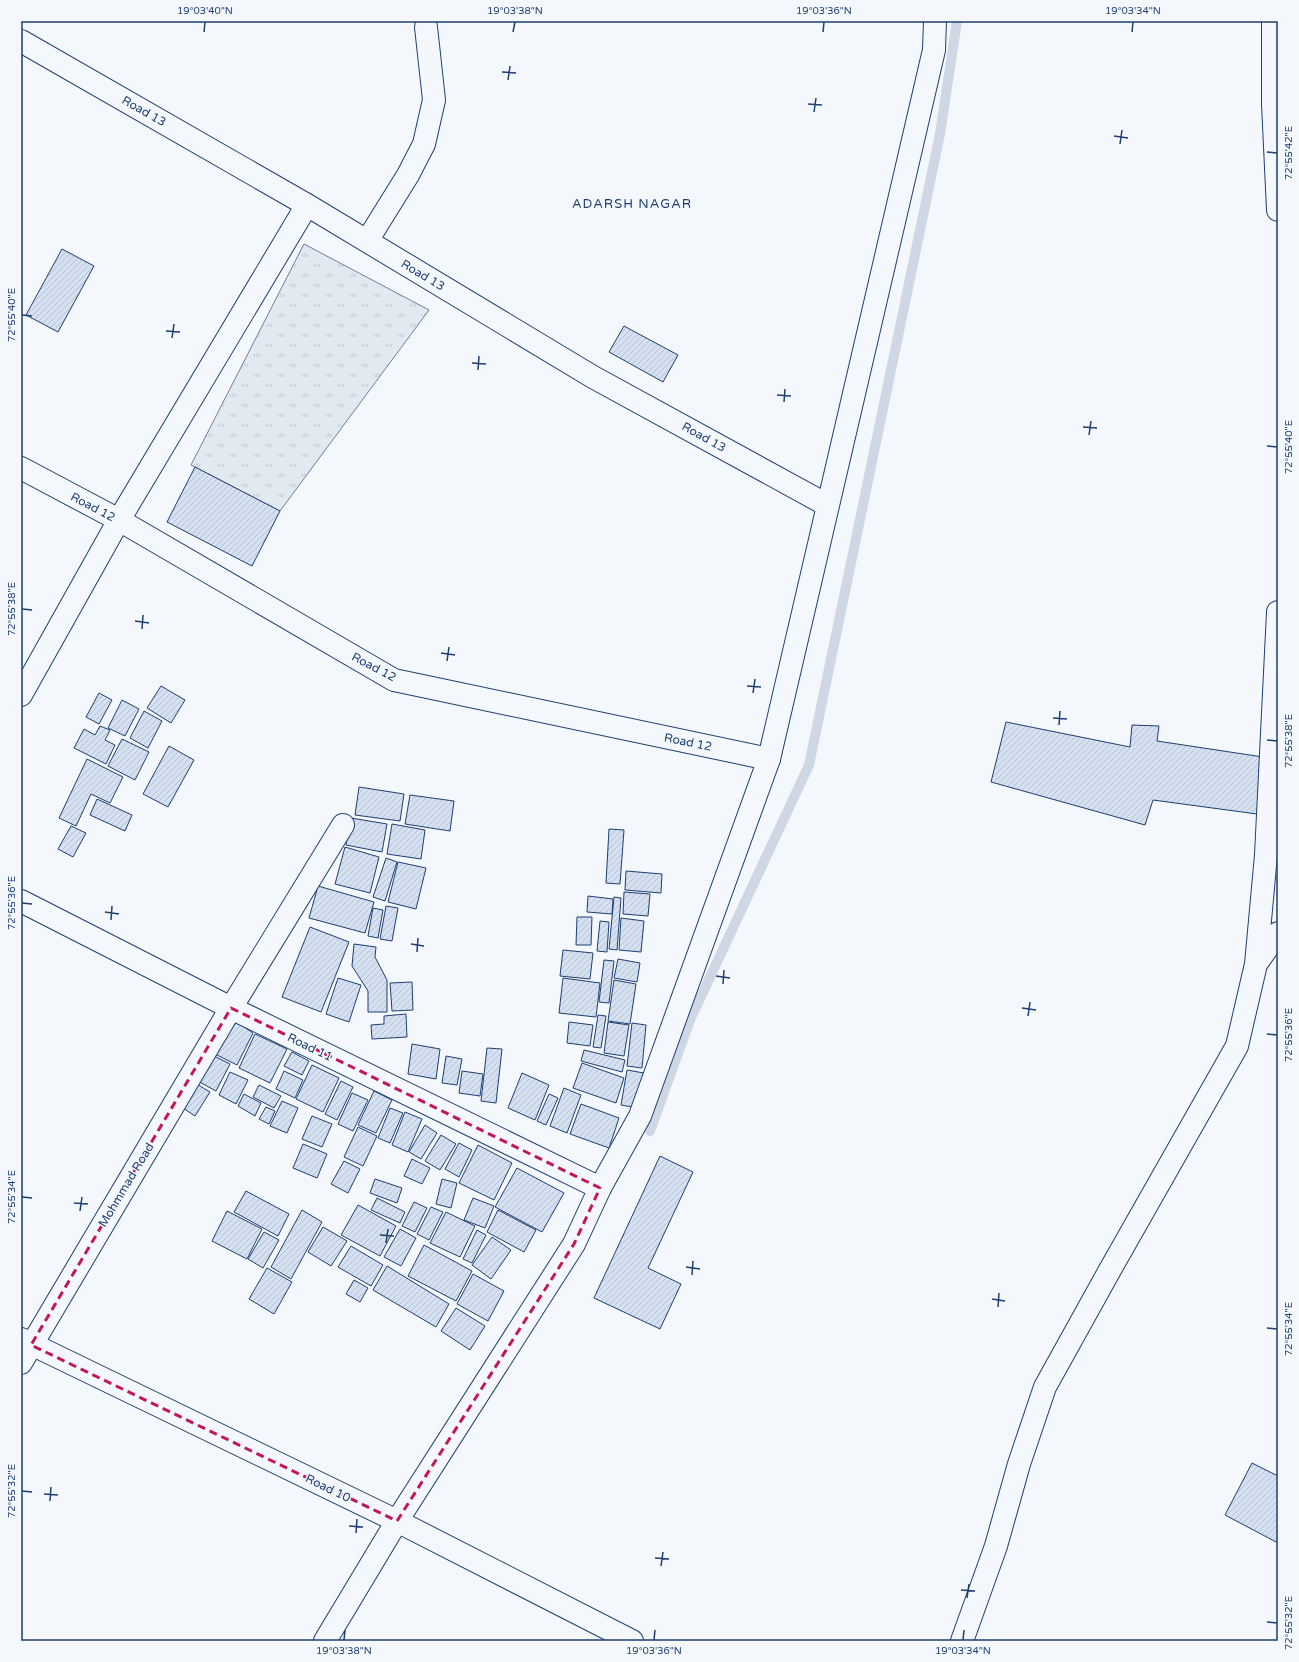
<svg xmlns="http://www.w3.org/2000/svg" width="1299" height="1662" viewBox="0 0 1299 1662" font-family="'Varela Round',sans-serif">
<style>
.grass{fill:url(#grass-tufts);stroke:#687fa3}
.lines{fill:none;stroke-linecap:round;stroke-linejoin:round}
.stream{stroke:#cfd7e4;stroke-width:10}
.building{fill:url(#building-hatch);stroke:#1d3f73}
.street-casing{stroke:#1d3f73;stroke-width:24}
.secondary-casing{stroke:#1d3f73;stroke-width:24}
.street{stroke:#f4f7fb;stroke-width:22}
.secondary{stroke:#f4f7fb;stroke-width:22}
.marked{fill:none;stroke:#c2185b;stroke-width:3;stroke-dasharray:8 5;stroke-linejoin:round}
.ticks{fill:none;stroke:#1d3f73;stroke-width:1.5}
.labels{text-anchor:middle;stroke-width:3;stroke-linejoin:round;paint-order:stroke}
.street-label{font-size:12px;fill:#1d3f73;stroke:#f4f7fb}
.neighbourhood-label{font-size:13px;letter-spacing:1px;fill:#1d3f73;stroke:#f4f7fb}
.neatline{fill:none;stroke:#1d3f73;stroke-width:1.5}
.ticks-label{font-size:10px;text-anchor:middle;fill:#1d3f73}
</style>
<defs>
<pattern id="grass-tufts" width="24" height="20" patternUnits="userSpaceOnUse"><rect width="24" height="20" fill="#e3e9f0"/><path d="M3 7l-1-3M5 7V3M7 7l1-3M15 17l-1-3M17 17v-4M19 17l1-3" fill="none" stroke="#c2c9d1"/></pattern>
<pattern id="building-hatch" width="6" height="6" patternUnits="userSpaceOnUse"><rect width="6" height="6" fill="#d5e0f0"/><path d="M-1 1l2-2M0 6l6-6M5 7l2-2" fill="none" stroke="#b6c1d1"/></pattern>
</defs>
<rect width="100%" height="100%" fill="#f4f7fb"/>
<path class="grass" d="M 304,244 L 429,310 L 280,511 L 191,465 Z"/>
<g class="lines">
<path class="stream" d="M 650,1131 L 690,1020 L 809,765 L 940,134 L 957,21"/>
</g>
<path class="building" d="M 62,249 L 94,266 L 58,332 L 26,315 Z
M 624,326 L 678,355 L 663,382 L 609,352 Z
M 195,467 L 280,511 L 252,566 L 167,522 Z
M 161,686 L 185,700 L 171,723 L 147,708 Z
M 99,693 L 112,700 L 99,724 L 86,717 Z
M 122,700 L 139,709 L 125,736 L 108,728 Z
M 144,711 L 162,721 L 148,748 L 130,738 Z
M 1006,722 L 1130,747 L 1132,725 L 1159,726 L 1157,741 L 1263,757 L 1257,814 L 1153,800 L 1145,825 L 991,782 Z
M 100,726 L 110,730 L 105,740 L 115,745 L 106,764 L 74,748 L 84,729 L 95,735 Z
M 122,739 L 149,752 L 135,780 L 108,766 Z
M 169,746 L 194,760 L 168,807 L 143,794 Z
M 87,759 L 123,777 L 110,803 L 91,794 L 76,826 L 59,818 Z
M 359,787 L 404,794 L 400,821 L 355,815 Z
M 410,795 L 454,801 L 450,831 L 405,824 Z
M 97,799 L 132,815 L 125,831 L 90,815 Z
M 351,818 L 387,824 L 382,852 L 346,845 Z
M 392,824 L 425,830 L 421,859 L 387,854 Z
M 71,826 L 86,833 L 73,857 L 58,849 Z
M 609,829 L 624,830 L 620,884 L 606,883 Z
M 345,847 L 379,857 L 370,893 L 335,884 Z
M 386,858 L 397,862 L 385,901 L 373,897 Z
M 398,862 L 426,868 L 416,909 L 388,902 Z
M 626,871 L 662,874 L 661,893 L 625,890 Z
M 318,886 L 374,902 L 365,933 L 309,918 Z
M 624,892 L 650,894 L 648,916 L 623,914 Z
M 588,896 L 613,899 L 612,914 L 587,912 Z
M 614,897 L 621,898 L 617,950 L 609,949 Z
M 386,906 L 398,908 L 392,941 L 380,939 Z
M 373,908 L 383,910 L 378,938 L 368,936 Z
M 577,917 L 592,917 L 591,945 L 576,945 Z
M 621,918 L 644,921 L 641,952 L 619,950 Z
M 600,921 L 609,922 L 607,952 L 597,951 Z
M 310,927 L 349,942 L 321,1012 L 282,997 Z
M 354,944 L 376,947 L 375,957 L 387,980 L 387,1012 L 368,1012 L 368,991 L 352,966 Z
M 563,950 L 593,953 L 590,979 L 560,976 Z
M 618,959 L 640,963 L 637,982 L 614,978 Z
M 604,960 L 614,961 L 609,1003 L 599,1002 Z
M 338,978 L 361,985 L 349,1022 L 326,1014 Z
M 563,978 L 600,983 L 596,1017 L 559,1013 Z
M 614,980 L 636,984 L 630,1024 L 608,1021 Z
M 412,982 L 413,1010 L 392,1011 L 390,983 Z
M 406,1014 L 407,1037 L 372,1039 L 371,1025 L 384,1024 L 384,1016 Z
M 598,1015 L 606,1016 L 601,1048 L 593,1047 Z
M 228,1016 L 253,1033 L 237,1065 L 211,1052 Z
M 569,1022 L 593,1025 L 590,1046 L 567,1043 Z
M 608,1022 L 629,1025 L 624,1056 L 604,1053 Z
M 632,1023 L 646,1025 L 642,1068 L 627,1066 Z
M 255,1034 L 287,1049 L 270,1083 L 239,1068 Z
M 412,1044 L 440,1049 L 436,1079 L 408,1074 Z
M 487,1048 L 502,1049 L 496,1103 L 481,1101 Z
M 584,1050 L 625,1060 L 622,1072 L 581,1061 Z
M 292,1052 L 309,1061 L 302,1075 L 284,1066 Z
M 210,1054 L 230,1064 L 216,1091 L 196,1080 Z
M 446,1056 L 462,1059 L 457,1085 L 442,1083 Z
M 582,1063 L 624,1078 L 616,1103 L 573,1088 Z
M 312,1065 L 339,1078 L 323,1112 L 296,1099 Z
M 627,1070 L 644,1073 L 638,1108 L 621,1105 Z
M 284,1071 L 303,1080 L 295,1098 L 276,1089 Z
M 462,1071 L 483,1074 L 480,1096 L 459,1093 Z
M 230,1072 L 248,1080 L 236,1104 L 219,1095 Z
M 522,1073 L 549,1085 L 535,1120 L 508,1108 Z
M 341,1081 L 353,1087 L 337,1120 L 325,1114 Z
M 195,1083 L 210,1092 L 195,1116 L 180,1106 Z
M 259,1085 L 281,1096 L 274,1108 L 253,1097 Z
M 564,1088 L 581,1095 L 567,1133 L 550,1126 Z
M 374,1091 L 392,1100 L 376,1133 L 358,1125 Z
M 352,1093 L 368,1100 L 353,1131 L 338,1124 Z
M 244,1094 L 261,1103 L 255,1116 L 238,1106 Z
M 549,1094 L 558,1098 L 546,1125 L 537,1121 Z
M 282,1101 L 298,1108 L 287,1133 L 270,1126 Z
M 581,1104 L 619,1118 L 609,1148 L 570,1134 Z
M 266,1107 L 275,1111 L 269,1124 L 259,1119 Z
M 390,1108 L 403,1113 L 390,1143 L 378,1138 Z
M 405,1112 L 422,1119 L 408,1152 L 392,1145 Z
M 312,1116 L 332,1124 L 322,1147 L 302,1139 Z
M 425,1125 L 437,1133 L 421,1159 L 409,1152 Z
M 358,1127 L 377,1136 L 363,1166 L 344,1157 Z
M 441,1135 L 456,1144 L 440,1170 L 425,1161 Z
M 459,1143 L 472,1150 L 459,1177 L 445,1169 Z
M 303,1144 L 327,1154 L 317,1178 L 293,1168 Z
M 478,1145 L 512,1163 L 494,1200 L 459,1183 Z
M 660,1156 L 693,1172 L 648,1268 L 681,1284 L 660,1329 L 594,1298 Z
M 412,1159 L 430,1168 L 422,1184 L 404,1176 Z
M 344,1161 L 360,1169 L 348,1193 L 331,1184 Z
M 517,1168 L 564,1193 L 542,1232 L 495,1207 Z
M 375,1179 L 402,1188 L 397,1203 L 370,1193 Z
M 442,1179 L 457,1183 L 451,1208 L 436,1204 Z
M 246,1191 L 289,1214 L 278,1236 L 234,1212 Z
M 377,1198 L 405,1212 L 400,1223 L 371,1210 Z
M 473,1198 L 494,1206 L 485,1228 L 464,1220 Z
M 414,1202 L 427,1208 L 415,1232 L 402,1226 Z
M 358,1205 L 396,1226 L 380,1256 L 341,1235 Z
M 431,1207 L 443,1212 L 429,1240 L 417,1234 Z
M 302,1210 L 322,1222 L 291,1279 L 271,1267 Z
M 498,1210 L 536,1230 L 524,1252 L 487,1232 Z
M 227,1211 L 262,1229 L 247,1259 L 212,1241 Z
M 446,1212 L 475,1226 L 460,1257 L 430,1243 Z
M 323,1227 L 347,1241 L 331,1266 L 308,1252 Z
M 400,1229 L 416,1238 L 401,1266 L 384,1257 Z
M 477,1230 L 486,1235 L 472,1263 L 463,1259 Z
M 264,1232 L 279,1240 L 263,1268 L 248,1259 Z
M 492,1237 L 511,1250 L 491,1279 L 472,1265 Z
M 424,1245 L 472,1271 L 456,1301 L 408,1276 Z
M 351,1246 L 383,1265 L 371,1286 L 338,1267 Z
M 387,1266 L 449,1304 L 436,1327 L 373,1290 Z
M 267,1268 L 292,1282 L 274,1314 L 249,1299 Z
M 473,1274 L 504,1291 L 488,1321 L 457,1304 Z
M 354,1280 L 368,1288 L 360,1302 L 346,1294 Z
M 456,1308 L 485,1326 L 470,1350 L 441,1331 Z
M 1252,1463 L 1278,1476 L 1278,1543 L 1225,1515 Z"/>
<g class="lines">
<g class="street-casing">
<path id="street" d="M 1273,21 L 1273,104 L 1278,210
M 21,41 L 307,205 L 593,377 L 827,505
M 367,241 L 408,175 L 424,144 L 434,100 L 426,27
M 21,468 L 119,520 L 394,680 L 769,759
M 21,695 L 119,520 L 307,205
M 21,901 L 231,1008 L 600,1188
M 1256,964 L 1278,933
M 21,1339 L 397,1521 L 632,1641
M 21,1363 L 231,1008 L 343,825
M 962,1641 L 996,1546 L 1019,1464 L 1045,1387 L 1111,1268 L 1237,1046 L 1256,964 L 1266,855 L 1278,612"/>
</g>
<g class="secondary-casing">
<path id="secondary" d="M 325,1641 L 397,1521 L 574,1244 L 600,1188 L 640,1116 L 769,759 L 934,50 L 935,21"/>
</g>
<use href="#street" class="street"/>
<use href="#secondary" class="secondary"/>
</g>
<path class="marked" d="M 231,1008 L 600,1188 L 574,1244 L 397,1521 L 31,1345 Z"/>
<path class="ticks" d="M 204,32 L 205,22M 513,32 L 515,22M 823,32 L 824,22M 1132,32 L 1133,22M 502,72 L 516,73M 508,80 L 510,66M 808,104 L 822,105M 814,112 L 816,98M 1114,136 L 1128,138M 1120,144 L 1122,130M 1267,152 L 1277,153M 22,315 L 32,316M 166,331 L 180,332M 172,338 L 174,324M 472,363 L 486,364M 478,370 L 479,356M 777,395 L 791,396M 784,402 L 785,389M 1083,427 L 1097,428M 1089,435 L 1091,421M 1267,446 L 1277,447M 22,609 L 32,610M 135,621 L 149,623M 142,629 L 143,615M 441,653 L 455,655M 447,661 L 449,647M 747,686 L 761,687M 753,693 L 755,679M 1053,718 L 1067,719M 1059,725 L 1060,711M 1267,740 L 1277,741M 22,903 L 32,904M 105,912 L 119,914M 111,920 L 112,906M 411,944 L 424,946M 417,952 L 418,938M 716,976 L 730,978M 723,984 L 724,970M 1022,1008 L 1036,1010M 1028,1016 L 1030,1002M 1267,1034 L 1277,1035M 22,1197 L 32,1198M 74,1203 L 88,1204M 80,1211 L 82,1197M 380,1235 L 394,1236M 386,1243 L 388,1229M 686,1267 L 700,1269M 692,1275 L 693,1261M 992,1299 L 1005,1301M 998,1307 L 999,1293M 1267,1328 L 1277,1329M 22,1491 L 32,1492M 44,1494 L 58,1495M 50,1501 L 51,1487M 349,1526 L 363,1527M 356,1533 L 357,1519M 655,1558 L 669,1559M 661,1566 L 663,1552M 961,1590 L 975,1591M 967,1598 L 969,1584M 1267,1622 L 1277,1623M 344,1640 L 345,1630M 654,1640 L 655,1630M 963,1640 L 964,1630"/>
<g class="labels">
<g class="street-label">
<text transform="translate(144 111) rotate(30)" y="4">Road 13</text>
<text transform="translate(423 275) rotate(31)" y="4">Road 13</text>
<text transform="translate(704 437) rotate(29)" y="4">Road 13</text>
<text transform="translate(93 507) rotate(28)" y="4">Road 12</text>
<text transform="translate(374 667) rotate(28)" y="4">Road 12</text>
<text transform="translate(688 742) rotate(12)" y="4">Road 12</text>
<text transform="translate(310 1047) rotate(26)" y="4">Road 11</text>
<text transform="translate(126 1185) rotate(-59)" y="4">Mohmmad Road</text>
<text transform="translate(328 1488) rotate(26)" y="4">Road 10</text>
</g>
<g class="neighbourhood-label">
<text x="632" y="208">ADARSH NAGAR</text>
</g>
</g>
<rect width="1299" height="1662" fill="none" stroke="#f4f7fb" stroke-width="44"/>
<rect x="22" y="22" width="1255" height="1618" class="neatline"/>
<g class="ticks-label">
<text x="205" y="14">19°03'40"N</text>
<text x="515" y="14">19°03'38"N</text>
<text x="824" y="14">19°03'36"N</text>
<text x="1133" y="14">19°03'34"N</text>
<text transform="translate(1288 153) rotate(-90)" y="4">72°55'42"E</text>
<text transform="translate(11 315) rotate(-90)" y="4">72°55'40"E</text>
<text transform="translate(1288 447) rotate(-90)" y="4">72°55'40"E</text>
<text transform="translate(11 609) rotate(-90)" y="4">72°55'38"E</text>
<text transform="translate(1288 741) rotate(-90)" y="4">72°55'38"E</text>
<text transform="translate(11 903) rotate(-90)" y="4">72°55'36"E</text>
<text transform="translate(1288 1035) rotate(-90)" y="4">72°55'36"E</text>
<text transform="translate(11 1197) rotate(-90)" y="4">72°55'34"E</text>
<text transform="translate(1288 1329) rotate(-90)" y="4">72°55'34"E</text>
<text transform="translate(11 1491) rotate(-90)" y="4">72°55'32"E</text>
<text transform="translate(1288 1623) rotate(-90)" y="4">72°55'32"E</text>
<text x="344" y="1654">19°03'38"N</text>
<text x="654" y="1654">19°03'36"N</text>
<text x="963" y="1654">19°03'34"N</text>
</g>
</svg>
